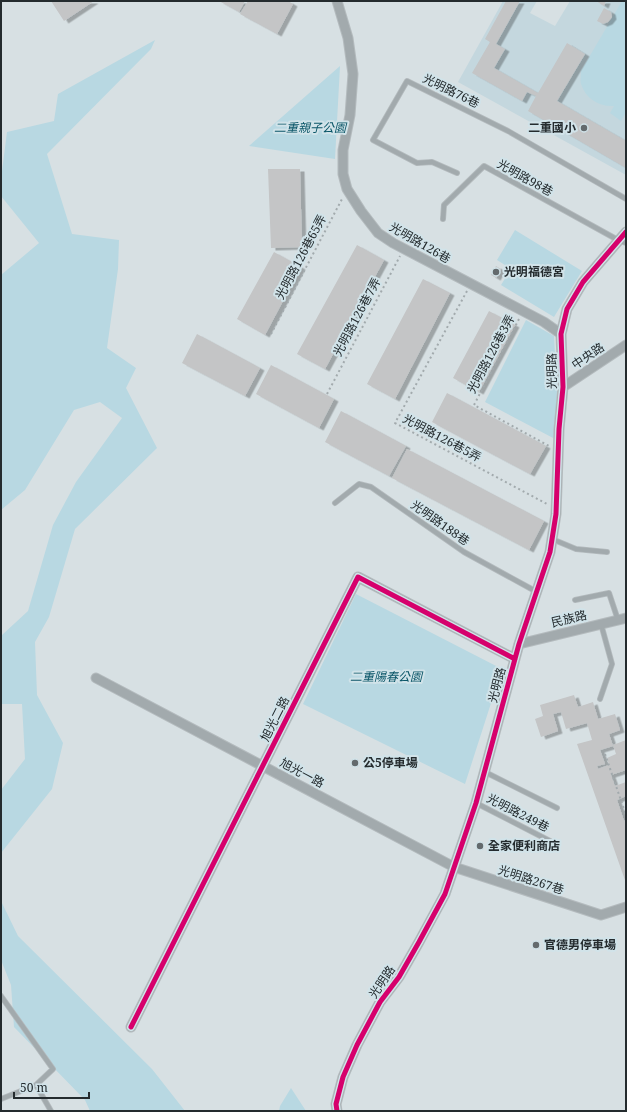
<svg xmlns="http://www.w3.org/2000/svg" width="627" height="1112" viewBox="0 0 627 1112" font-family="'Noto Serif','Noto Sans TC',serif">
<style>
.built{fill:#c4d7de}
.green{fill:#b8d8e2}
.building{fill:#c4c5c6;filter:url(#shadow)}
.lines{fill:none;stroke-linecap:round;stroke-linejoin:round}
.service-casing{stroke:#b4bbbe;stroke-width:6}
.minor-casing{stroke:#b4bbbe;stroke-width:11}
.path{stroke:#a2aaad;stroke-width:2;stroke-dasharray:2 3;stroke-linecap:butt}
.service{stroke:#a2aaad;stroke-width:4.5}
.minor{stroke:#a2aaad;stroke-width:9}
.cycleway-casing{stroke:#d1e3e9;stroke-width:8}
.cycleway{stroke:#d6006c;stroke-width:5}
.poi-dot{fill:#636a6d;stroke:#d1e3e9;stroke-width:1.5}
.labels{text-anchor:middle;stroke-width:4;stroke-linejoin:round;paint-order:stroke}
.street-label{font-size:12px;fill:#242b2e;stroke:#d1e3e9}
.park-label{font-size:12px;font-style:italic;fill:#0b5668;stroke:#d1e3e9}
.poi-label{font-size:12px;font-weight:bold;fill:#242b2e;stroke:#d1e3e9;text-anchor:start}
</style>
<defs>
<filter id="shadow"><feDropShadow dx="4.5" dy="2.5" stdDeviation="0" flood-color="#0004"/></filter>
</defs>
<rect width="100%" height="100%" fill="#d7e0e3"/>
<path class="built" d="M 503,1 L 537,1 L 530,13 L 555,26 L 570,1 L 626,1 L 626,175 L 458,82 Z"/>
<path class="green" d="M 622,1 L 626,1 L 626,112 L 621,121 L 610,113 L 614,106 C 599,107 586,99 581,84 C 580,81 581,75 581,71 Z
M 155,40 L 151,49 L 47,154 L 72,234 L 119,240 L 118,269 L 107,348 L 136,368 L 126,388 L 157,448 L 75,529 L 49,617 L 35,642 L 37,695 L 63,743 L 52,789 L 1,853 L 1,790 L 25,759 L 22,704 L 1,704 L 2,635 L 28,611 L 53,525 L 76,482 L 122,418 L 100,402 L 74,410 L 25,490 L 1,510 L 1,275 L 39,243 L 1,196 L 1,179 L 7,132 L 54,121 L 58,94 Z
M 340,66 L 335,159 L 249,146 Z
M 515,230 L 582,271 L 554,317 L 501,285 L 511,269 L 497,260 Z
M 526,320 L 554,336 L 557,391 L 555,439 L 485,402 Z
M 356,594 L 502,669 L 465,784 L 303,704 Z
M 1,901 L 18,936 L 152,1069 L 185,1111 L 90,1111 L 85,1100 L 14,1027 L 11,985 L 1,960 Z
M 291,1088 L 306,1111 L 279,1111 L 280,1106 Z"/>
<path class="building" d="M 51,1 L 94,1 L 64,21 Z
M 219,1 L 245,1 L 239,12 Z
M 248,1 L 288,1 L 293,4 L 277,34 L 240,14 Z
M 506,1 L 520,1 L 496,44 L 505,49 L 494,68 L 538,93 L 567,43 L 585,54 L 557,101 L 626,141 L 626,168 L 528,111 L 536,96 L 527,92 L 522,101 L 472,73 L 490,42 L 485,39 Z
M 596,1 L 606,1 L 604,6 Z
M 604,8 L 611,12 L 612,17 L 608,22 L 603,24 L 597,21 Z
M 268,169 L 300,169 L 302,247 L 271,248 Z
M 357,245 L 384,260 L 325,369 L 297,354 Z
M 274,252 L 301,267 L 265,335 L 237,319 Z
M 496,266 L 501,269 L 496,278 L 491,275 Z
M 423,279 L 450,293 L 395,399 L 367,384 Z
M 489,311 L 515,325 L 479,392 L 453,378 Z
M 197,334 L 260,368 L 245,396 L 182,363 Z
M 271,365 L 334,399 L 319,428 L 256,394 Z
M 447,393 L 546,446 L 530,474 L 432,422 Z
M 341,411 L 406,446 L 389,476 L 325,442 Z
M 407,449 L 544,521 L 529,550 L 392,478 Z
M 574,695 L 578,707 L 593,702 L 598,719 L 615,714 L 620,730 L 609,734 L 613,746 L 600,750 L 605,764 L 597,766 L 598,769 L 609,765 L 607,758 L 616,754 L 613,745 L 626,740 L 626,770 L 611,775 L 615,786 L 626,782 L 626,796 L 617,800 L 624,821 L 626,820 L 626,883 L 577,744 L 592,740 L 587,723 L 566,729 L 561,712 L 553,714 L 558,731 L 541,737 L 535,719 L 543,716 L 540,705 Z"/>
<g class="lines">
<g class="service-casing">
<path id="service" d="M 457,173 L 432,162 L 417,163 L 373,140 L 407,81 L 508,131 L 626,199
M 443,219 L 444,205 L 484,166 L 618,240 L 626,243
M 335,503 L 359,484 L 371,487 L 464,552 L 537,592
M 552,539 L 576,549 L 607,552
M 575,600 L 609,593 L 618,620
M 600,699 L 612,664 L 601,624
M 485,772 L 557,808
M 476,803 L 550,841
M 1,996 L 53,1069 L 36,1085 L 1,1099
M 36,1085 L 51,1111"/>
</g>
<g class="minor-casing">
<path id="minor" d="M 337,1 L 348,38 L 353,74 L 350,115 L 343,150 L 343,174 L 347,189 L 361,211 L 378,233 L 393,243 L 544,322 L 561,334
M 563,387 L 626,345
M 519,644 L 626,618
M 96,678 L 454,867 L 601,915 L 626,907
M 131,1027 L 358,577 L 515,659
M 337,1111 L 336,1104 L 343,1077 L 357,1045 L 380,1002 L 399,977 L 419,942 L 445,894 L 476,803 L 519,644 L 550,552 L 556,514 L 559,429 L 563,387 L 561,334 L 567,309 L 583,282 L 626,232"/>
</g>
<path class="path" d="M 467,291 L 395,423 L 547,504
M 519,319 L 474,405 L 549,446
M 271,334 L 342,199
M 327,394 L 400,256
M 605,754 L 626,815"/>
<use href="#service" class="service"/>
<use href="#minor" class="minor"/>
<g class="cycleway-casing">
<path id="cycleway" d="M 131,1027 L 358,577 L 515,659
M 337,1111 L 336,1104 L 343,1077 L 357,1045 L 380,1002 L 399,977 L 419,942 L 445,894 L 476,803 L 519,644 L 550,552 L 556,514 L 559,429 L 563,387 L 561,334 L 567,309 L 583,282 L 626,232"/>
</g>
<use href="#cycleway" class="cycleway"/>
</g>
<g class="poi-dot">
<circle cx="584" cy="128" r="4"/>
<circle cx="496" cy="272" r="4"/>
<circle cx="355" cy="763" r="4"/>
<circle cx="480" cy="846" r="4"/>
<circle cx="536" cy="945" r="4"/>
</g>
<g class="labels">
<g class="street-label">
<text transform="translate(451 91) rotate(26)" y="4">光明路76巷</text>
<text transform="translate(525 178) rotate(29)" y="4">光明路98巷</text>
<text transform="translate(420 243) rotate(30)" y="4">光明路126巷</text>
<text transform="translate(301 257) rotate(-62)" y="4">光明路126巷65弄</text>
<text transform="translate(357 317) rotate(-62)" y="4">光明路126巷7弄</text>
<text transform="translate(491 354) rotate(-62)" y="4">光明路126巷3弄</text>
<text transform="translate(588 356) rotate(-34)" y="4">中央路</text>
<text transform="translate(552 371) rotate(-91)" y="4">光明路</text>
<text transform="translate(442 438) rotate(28)" y="4">光明路126巷5弄</text>
<text transform="translate(440 523) rotate(35)" y="4">光明路188巷</text>
<text transform="translate(569 619) rotate(-13)" y="4">民族路</text>
<text transform="translate(497 685) rotate(-75)" y="4">光明路</text>
<text transform="translate(275 719) rotate(-63)" y="4">旭光二路</text>
<text transform="translate(302 773) rotate(28)" y="4">旭光一路</text>
<text transform="translate(518 813) rotate(27)" y="4">光明路249巷</text>
<text transform="translate(531 880) rotate(18)" y="4">光明路267巷</text>
<text transform="translate(382 982) rotate(-56)" y="4">光明路</text>
</g>
<g class="park-label">
<text x="310" y="132">二重親子公園</text>
<text x="386" y="681">二重陽春公園</text>
</g>
<g class="poi-label">
<text x="576" y="132" text-anchor="end">二重國小</text>
<text x="504" y="276">光明福德宮</text>
<text x="363" y="767">公5停車場</text>
<text x="488" y="850">全家便利商店</text>
<text x="544" y="949">官德男停車場</text>
</g>
</g>
<rect width="627" height="1112" fill="none" stroke="#242b2e" stroke-width="4"/>
<path d="M14 1092v6h75v-6" fill="none" stroke="#242b2e" stroke-width="2"/>
<text x="20" y="1092" font-size="12" fill="#242b2e" stroke="#d1e3e9" stroke-width="3" paint-order="stroke">50 m</text>
</svg>
